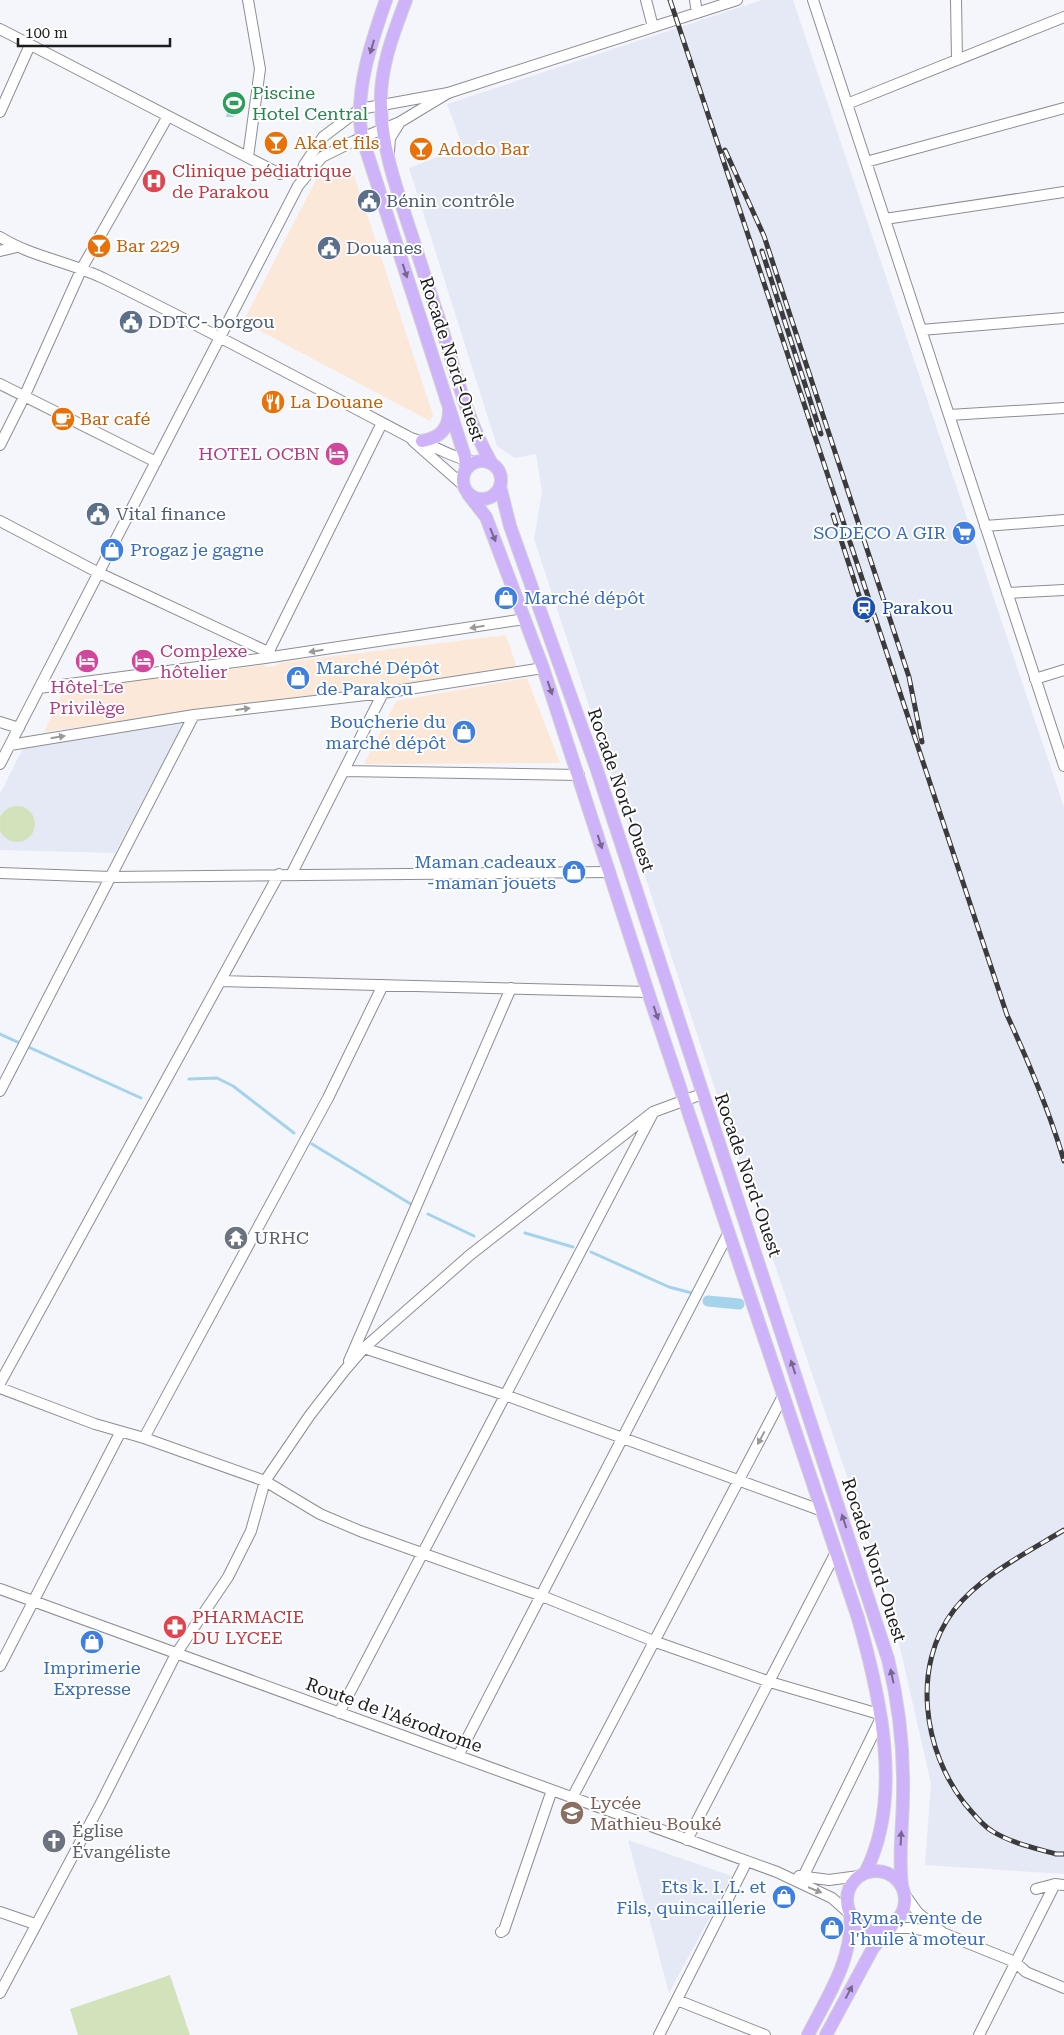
<svg xmlns="http://www.w3.org/2000/svg" width="1064" height="2035" viewBox="0 0 1064 2035" font-family="'Roboto Serif',serif">
<style>
.commercial{fill:#fce8d9}
.built{fill:#e5e9f5}
.green{fill:#d2e3bc}
.water{fill:#a4d3eb}
.lines{fill:none;stroke-linecap:round;stroke-linejoin:round}
.stream{stroke:#a4d3eb;stroke-width:3}
.canal{stroke:#a4d3eb;stroke-width:11}
.minor-casing{stroke:#8d8e92;stroke-width:12}
.major-casing{stroke:#d2d2d2;stroke-width:14}
.minor{stroke:#fff;stroke-width:10}
.major{stroke:#ceb2fa;stroke-width:12}
.rail-casing{stroke:#3b3b3d;stroke-width:5}
.rail{stroke:#fff;stroke-width:3;stroke-dasharray:9;stroke-linecap:butt}
.oneway{fill:#76688c}
.oneway2{fill:#99999a}
.labels{text-anchor:middle;stroke-width:4;stroke-linejoin:round;paint-order:stroke}
.leisure-label{font-size:18px;fill:#27864d;stroke:#fff;text-anchor:start}
.food-label{font-size:18px;fill:#c56008;stroke:#fff;text-anchor:start}
.health-label{font-size:18px;fill:#be3a42;stroke:#fff;text-anchor:start}
.service-label{font-size:18px;fill:#4e5e75;stroke:#fff;text-anchor:start}
.street-label{font-size:18px;fill:#1d1d1f;stroke:#fff}
.hotel-label{font-size:18px;fill:#b23c85;stroke:#fff;text-anchor:end}
.shop-label{font-size:18px;fill:#366cbe;stroke:#fff;text-anchor:end}
.transit-label{font-size:18px;fill:#164399;stroke:#fff;text-anchor:start}
.worship-label{font-size:18px;fill:#5b616d;stroke:#fff;text-anchor:start}
.education-label{font-size:18px;fill:#785e54;stroke:#fff;text-anchor:start}
</style>
<rect width="100%" height="100%" fill="#f5f6fb"/>
<path class="commercial" d="M 321,170 L 354,175 L 433,415 L 430,421 L 243,322 Z
M 506,635 L 517,668 L 44,732 L 65,687 L 264,665 L 268,667 L 276,666 L 279,663 Z
M 527,678 L 560,763 L 364,764 L 396,701 Z"/>
<path class="built" d="M 762,0 L 793,0 L 1064,807 L 1064,1874 L 925,1865 L 931,1784 L 889,1599 L 727,1125 L 534,539 L 542,492 L 536,454 L 515,458 L 497,446 L 409,168 L 463,147 L 447,104 Z
M 185,721 L 115,853 L 0,850 L 0,794 L 27,740 Z
M 628,1840 L 732,1876 L 669,1993 Z"/>
<path class="green" d="M-1 824a18 18 0 1 1 36 0a18 18 0 1 1-36 0Z
M 170,1975 L 190,2035 L 78,2035 L 70,2009 Z"/>
<path class="water" d="M 235,90 L 240,93 L 238,113 L 233,117 L 226,117 L 231,93 Z"/>
<g class="lines">
<path class="stream" d="M 0,1034 L 141,1098
M 189,1079 L 217,1078 L 233,1086 L 294,1133
M 312,1144 L 414,1206
M 428,1214 L 474,1236
M 525,1233 L 573,1247
M 591,1252 L 669,1287 L 692,1293"/>
<path class="canal" d="M 708,1301 L 739,1304"/>
<g class="minor-casing">
<path id="minor" d="M 248,0 L 260,69 L 248,157
M 646,0 L 653,27
M 695,0 L 697,13
M 813,0 L 1064,766
M 956,0 L 957,60
M 0,29 L 280,174
M 847,104 L 1064,17
M 0,112 L 30,45
M 389,151 L 390,138 L 400,122
M 866,162 L 1064,108
M 301,177 L 304,165 L 323,137 L 360,109 L 448,93 L 737,0
M 885,219 L 1064,192
M 0,237 C 32,257 71,262 105,279 C 208,330 309,384 411,438 C 433,444 451,458 474,462
M 0,251 L 17,247
M 921,330 L 1064,318
M 0,384 L 156,462
M 949,415 L 1064,408
M 413,441 L 463,485
M 0,445 L 24,397 L 82,268 L 168,116
M 0,521 L 99,573 L 268,652
M 985,526 L 1064,520
M 1007,593 L 1064,590
M 266,657 L 382,423
M 1035,679 L 1064,670
M 39,688 L 265,658 L 525,619
M 0,722 L 19,728
M 10,745 L 194,715 L 383,693 L 543,668
M 0,764 L 298,186 L 322,157 L 354,141 L 400,122 L 448,93
M 344,771 L 579,775
M 0,873 L 111,877 L 610,872
M 291,875 L 383,693
M 221,981 L 648,992
M 0,1091 L 194,715
M 364,1348 L 505,1395 L 820,1510
M 349,1361 L 511,988
M 0,1383 L 279,874
M 0,1388 L 95,1424 L 144,1438 L 265,1481 L 320,1514 L 360,1531 L 542,1596 L 656,1642 L 770,1682 L 879,1714
M 144,1438 L 328,1098 L 383,985
M 0,1589 L 777,1872 L 832,1898 L 850,1914
M 0,1666 L 120,1433
M 339,1713 L 652,1115
M 458,1756 L 729,1232
M 572,1798 L 783,1396
M 687,1840 L 835,1554
M 799,1876 L 829,1880 L 859,1876
M 803,1877 L 880,1720
M 1036,1889 L 1055,1884 L 1064,1885
M 905,1895 L 918,1913 L 943,1933 L 1015,1962 L 1026,1972 L 1064,1988
M 0,1912 L 35,1924
M 885,1928 L 909,1928 L 942,1933
M 501,1932 L 504,1930 L 552,1790
M 0,1993 L 102,1801 L 176,1654 L 228,1577 L 251,1531 L 265,1481 L 310,1415 L 345,1370 L 364,1348 L 470,1255 L 653,1112 L 702,1094
M 677,2000 L 765,2035
M 659,2035 L 747,1861
M 979,2035 L 1055,1884"/>
</g>
<g class="major-casing">
<path id="major" d="M 386,0 C 371,43 354,92 362,137 L 465,457 L 466,469
M 406,0 C 393,34 379,70 381,107 C 382,146 395,184 407,221 C 418,254 428,287 439,319 C 454,366 466,419 491,462
M 422,441 C 440,438 449,429 449,410
M463 480a19 19 0 1 1 38 0a19 19 0 1 1-38 0Z
M 500,486 L 510,526 L 596,767 L 888,1659 C 899,1704 904,1748 903,1794 C 903,1825 898,1855 902,1886
M 468,494 L 486,517 L 543,668 L 648,992 L 858,1618 C 880,1695 904,1798 865,1873
M847 1900a29 29 0 1 1 58 0a29 29 0 1 1-58 0Z
M 808,2035 C 827,1997 854,1958 850,1914
M 826,2035 L 873,1948 L 892,1926"/>
</g>
<use href="#minor" class="minor"/>
<use href="#major" class="major"/>
<g class="rail-casing">
<path id="rail" d="M 670,0 L 1007,1015 C 1029,1063 1049,1110 1064,1161
M 725,150 L 764,236 L 909,677 L 922,742
M 762,251 L 821,434
M 833,515 L 867,620
M 1064,1530 C 1026,1553 982,1575 954,1610 C 911,1666 923,1751 965,1804 C 973,1813 982,1825 992,1831 C 1011,1843 1035,1848 1056,1854 L 1064,1854"/>
</g>
<use href="#rail" class="rail"/>
</g>
<defs><path id="oneway-solid" d="M-6-.8H1V-3.2L6.5 0L1 3.2V.8H-6Z" transform="scale(1.25)"/></defs>
<g class="oneway">
<use href="#oneway-solid" transform="translate(372 47) rotate(106)"/>
<use href="#oneway-solid" transform="translate(405 271) rotate(72)"/>
<use href="#oneway-solid" transform="translate(493 535) rotate(68)"/>
<use href="#oneway-solid" transform="translate(550 688) rotate(71)"/>
<use href="#oneway-solid" transform="translate(600 842) rotate(72)"/>
<use href="#oneway-solid" transform="translate(656 1013) rotate(71)"/>
<use href="#oneway-solid" transform="translate(793 1367) rotate(-108)"/>
<use href="#oneway-solid" transform="translate(844 1521) rotate(-108)"/>
<use href="#oneway-solid" transform="translate(892 1676) rotate(-102)"/>
<use href="#oneway-solid" transform="translate(901 1838) rotate(-87)"/>
<use href="#oneway-solid" transform="translate(849 1992) rotate(-62)"/>
</g>
<g class="oneway2">
<use href="#oneway-solid" transform="translate(477 627) rotate(171)"/>
<use href="#oneway-solid" transform="translate(316 651) rotate(171)"/>
<use href="#oneway-solid" transform="translate(243 709) rotate(-7)"/>
<use href="#oneway-solid" transform="translate(58 737) rotate(-9)"/>
<use href="#oneway-solid" transform="translate(761 1438) rotate(118)"/>
<use href="#oneway-solid" transform="translate(815 1890) rotate(22)"/>
</g>
<defs>
<g id="stadium-disc" transform="scale(1.25)"><circle r="9.5" fill="#2e9e5b" stroke="#fff"/><path d="M0-5a6.5 5 0 1 0 0 10a6.5 5 0 1 0 0-10ZM-3.5-1.8h7v3.6h-7Z" fill="#fff"/></g>
<g id="bar-disc" transform="scale(1.25)"><circle r="9.5" fill="#e8710a" stroke="#fff"/><path d="M-6-5H6L.8 .8V4.5H3.5V6h-7V4.5H-.8V.8Z" fill="#fff"/></g>
<g id="hospital-disc" transform="scale(1.25)"><circle r="9.5" fill="#e0444e" stroke="#fff"/><path d="M-5-5h3v3.5h4V-5h3V5h-3V1.5h-4V5h-3Z" fill="#fff"/></g>
<g id="civic-disc" transform="scale(1.25)"><circle r="9.5" fill="#5c6f8a" stroke="#fff"/><path d="M-.6-6.5H3V-4.5H.6V-3L4-1V1h2V6H-6V1h2V-1L-.6-3ZM-1.2 2.5V6h2.4V2.5Z" fill="#fff"/></g>
<g id="restaurant-disc" transform="scale(1.25)"><circle r="9.5" fill="#e8710a" stroke="#fff"/><path d="M-5-6h1v4h1v-4h1v4h1v-4h1v5L-1.5 .5V6h-2V.5L-5-1ZM5-6V6H3V1.5H1.5Q1.5-4 5-6Z" fill="#fff"/></g>
<g id="cafe-disc" transform="scale(1.25)"><circle r="9.5" fill="#e8710a" stroke="#fff"/><path d="M-5.5-4.5H6V0H3Q3 3.5 0 3.5H-2.5Q-5.5 3.5-5.5 0ZM3-3.2v2h1.7v-2ZM-6 4.5H4V6H-6Z" fill="#fff"/></g>
<g id="hotel-disc" transform="scale(1.25)"><circle r="9.5" fill="#d1479c" stroke="#fff"/><path d="M-6-4.5h1.5V1H6V5H4.5V3h-9V5H-6ZM-4 0a1.8 1.8 0 1 1 3.6 0ZM.5 0V-2.5h3Q6-2.5 6 0Z" fill="#fff"/></g>
<g id="supermarket-disc" transform="scale(1.25)"><circle r="9.5" fill="#3f7fe0" stroke="#fff"/><path d="M-6-5.5h2.5l.6 2H6L4.5 2H-2.5L-4.4-4H-6ZM-1.5 3.2a1.3 1.3 0 1 0 .1 0ZM3 3.2a1.3 1.3 0 1 0 .1 0Z" fill="#fff"/></g>
<g id="shop-disc" transform="scale(1.25)"><circle r="9.5" fill="#3f7fe0" stroke="#fff"/><path d="M-5-2.5h2.3a2.7 3.5 0 0 1 5.4 0H5L5.5 6h-11ZM-1.5-2.5h3a1.5 2.3 0 0 0-3 0Z" fill="#fff"/></g>
<g id="station-disc" transform="scale(1.25)"><circle r="9.5" fill="#1a4fb4" stroke="#fff"/><path d="M-3-6H3Q5-6 5-4V2Q5 4 3 4L4.5 6H3L1.5 4h-3L-3 6H-4.5L-3 4Q-5 4-5 2V-4Q-5-6-3-6ZM-3.5-4v3h7v-3ZM-3.5 1v1.5H-2V1ZM2 1v1.5H3.5V1Z" fill="#fff"/></g>
<g id="temple-disc" transform="scale(1.25)"><circle r="9.5" fill="#6b7280" stroke="#fff"/><path d="M0-6L5-2H3V0L6.5 2.5H4V6H1.5V3h-3V6H-4V2.5H-6.5L-3 0V-2H-5Z" fill="#fff"/></g>
<g id="pharmacy-disc" transform="scale(1.25)"><circle r="9.5" fill="#e0444e" stroke="#fff"/><path d="M-2-6h4v4h4v4h-4v4h-4v-4h-4v-4h4Z" fill="#fff"/></g>
<g id="school-disc" transform="scale(1.25)"><circle r="9.5" fill="#8d6e63" stroke="#fff"/><path d="M0-5L7-2L0 1L-7-2ZM-4 1L0 2.5L4 1V4Q0 6-4 4Z" fill="#fff"/></g>
<g id="church-disc" transform="scale(1.25)"><circle r="9.5" fill="#6b7280" stroke="#fff"/><path d="M-1.2-6h2.4v3.5h3.3v2.4h-3.3V6h-2.4V-.1h-3.3v-2.4h3.3Z" fill="#fff"/></g>
</defs>
<g fill-rule="evenodd">
<use href="#stadium-disc" x="234" y="103"/>
<use href="#bar-disc" x="276" y="143"/>
<use href="#bar-disc" x="421" y="149"/>
<use href="#hospital-disc" x="154" y="181"/>
<use href="#civic-disc" x="369" y="201"/>
<use href="#bar-disc" x="99" y="246"/>
<use href="#civic-disc" x="329" y="248"/>
<use href="#civic-disc" x="131" y="322"/>
<use href="#restaurant-disc" x="273" y="402"/>
<use href="#cafe-disc" x="63" y="419"/>
<use href="#hotel-disc" x="337" y="454"/>
<use href="#civic-disc" x="98" y="514"/>
<use href="#supermarket-disc" x="964" y="533"/>
<use href="#shop-disc" x="112" y="550"/>
<use href="#shop-disc" x="506" y="598"/>
<use href="#station-disc" x="864" y="608"/>
<use href="#hotel-disc" x="87" y="661"/>
<use href="#hotel-disc" x="143" y="661"/>
<use href="#shop-disc" x="298" y="678"/>
<use href="#shop-disc" x="464" y="732"/>
<use href="#shop-disc" x="574" y="872"/>
<use href="#temple-disc" x="236" y="1238"/>
<use href="#pharmacy-disc" x="175" y="1627"/>
<use href="#shop-disc" x="92" y="1642"/>
<use href="#school-disc" x="572" y="1813"/>
<use href="#church-disc" x="54" y="1841"/>
<use href="#shop-disc" x="784" y="1897"/>
<use href="#shop-disc" x="832" y="1928"/>
</g>
<g class="labels">
<g class="leisure-label">
<text x="252" y="99">Piscine<tspan x="252" dy="21">Hotel Central</tspan></text>
</g>
<g class="food-label">
<text x="294" y="149">Aka et fils</text>
<text x="438" y="155">Adodo Bar</text>
<text x="116" y="252">Bar 229</text>
<text x="290" y="408">La Douane</text>
<text x="80" y="425">Bar café</text>
</g>
<g class="health-label">
<text x="172" y="177">Clinique pédiatrique<tspan x="172" dy="21">de Parakou</tspan></text>
<text x="192" y="1623">PHARMACIE<tspan x="192" dy="21">DU LYCEE</tspan></text>
</g>
<g class="service-label">
<text x="386" y="207">Bénin contrôle</text>
<text x="346" y="254">Douanes</text>
<text x="148" y="328">DDTC- borgou</text>
<text x="116" y="520">Vital finance</text>
</g>
<g class="street-label">
<text transform="translate(452 359) rotate(72)" y="6">Rocade Nord-Ouest</text>
<text transform="translate(621 790) rotate(71)" y="6">Rocade Nord-Ouest</text>
<text transform="translate(748 1175) rotate(71)" y="6">Rocade Nord-Ouest</text>
<text transform="translate(874 1560) rotate(72)" y="6">Rocade Nord-Ouest</text>
<text transform="translate(394 1715) rotate(20)" y="6">Route de l'Aérodrome</text>
</g>
<g class="hotel-label">
<text x="320" y="460">HOTEL OCBN</text>
<text x="160" y="657" text-anchor="start">Complexe<tspan x="160" dy="21">hôtelier</tspan></text>
<text x="87" y="693" text-anchor="middle">Hôtel Le<tspan x="87" dy="21">Privilège</tspan></text>
</g>
<g class="shop-label">
<text x="946" y="539">SODECO A GIR</text>
<text x="130" y="556" text-anchor="start">Progaz je gagne</text>
<text x="524" y="604" text-anchor="start">Marché dépôt</text>
<text x="316" y="674" text-anchor="start">Marché Dépôt<tspan x="316" dy="21">de Parakou</tspan></text>
<text x="446" y="728">Boucherie du<tspan x="446" dy="21">marché dépôt</tspan></text>
<text x="556" y="868">Maman cadeaux<tspan x="556" dy="21">-maman jouets</tspan></text>
<text x="92" y="1674" text-anchor="middle">Imprimerie<tspan x="92" dy="21">Expresse</tspan></text>
<text x="766" y="1893">Ets k. I. L. et<tspan x="766" dy="21">Fils, quincaillerie</tspan></text>
<text x="850" y="1924" text-anchor="start">Ryma, vente de<tspan x="850" dy="21">l'huile à moteur</tspan></text>
</g>
<g class="transit-label">
<text x="882" y="614">Parakou</text>
</g>
<g class="worship-label">
<text x="254" y="1244">URHC</text>
<text x="72" y="1837">Église<tspan x="72" dy="21">Évangéliste</tspan></text>
</g>
<g class="education-label">
<text x="590" y="1809">Lycée<tspan x="590" dy="21">Mathieu Bouké</tspan></text>
</g>
</g>
<path d="M18 38v8h152v-8" fill="none" stroke="#1d1d1f" stroke-width="2.5"/>
<text x="25" y="38" font-size="15" fill="#1d1d1f" stroke="#ffffff" stroke-width="4" paint-order="stroke">100 m</text>
</svg>
